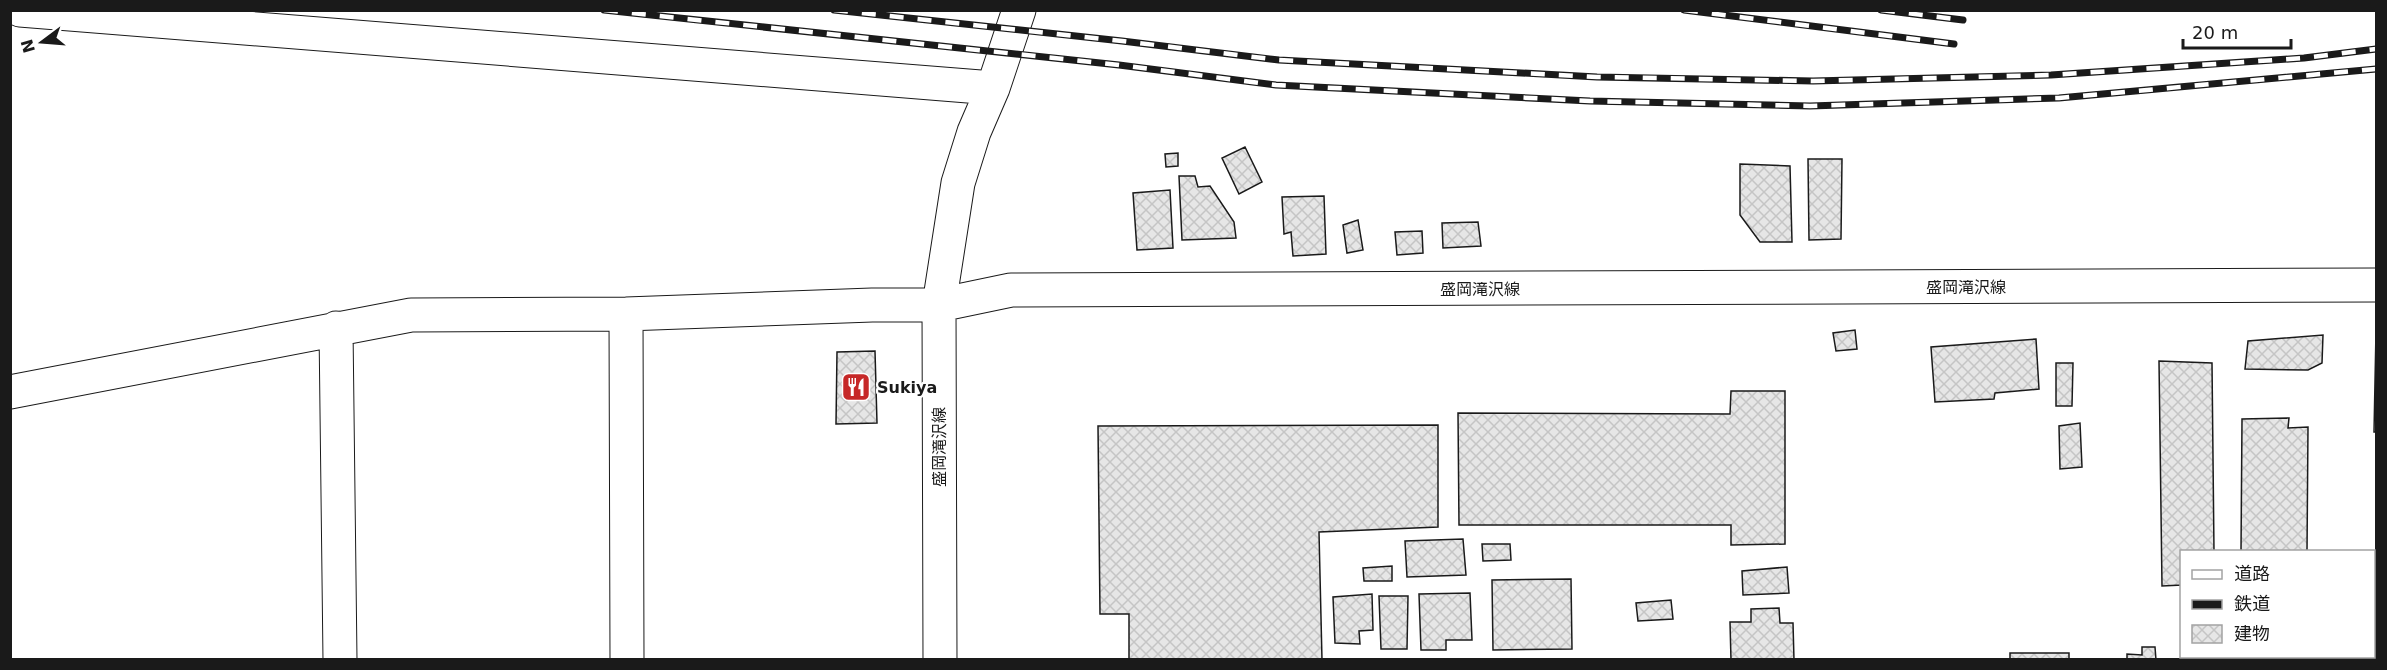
<svg xmlns="http://www.w3.org/2000/svg" width="2387" height="670" viewBox="0 0 2387 670" font-family="'DejaVu Sans','Noto Sans JP',sans-serif">
<style>
.building{fill:url(#building-cross-hatch);stroke:#1a1a1a;stroke-width:1.5}
.lines{fill:none;stroke-linecap:round;stroke-linejoin:round}
.minor-casing{stroke:#1a1a1a;stroke-width:35}
.major-casing{stroke:#1a1a1a;stroke-width:35}
.minor{stroke:#fff;stroke-width:33}
.major{stroke:#fff;stroke-width:33}
.rail-casing{stroke:#1a1a1a;stroke-width:7}
.rail{stroke:#fff;stroke-width:4.5;stroke-dasharray:14;stroke-linecap:butt}
.labels{text-anchor:middle;stroke-width:4.5;stroke-linejoin:round;paint-order:stroke}
.street-label{font-size:16px;fill:#1a1a1a;stroke:#fff}
.poi-label{font-size:16px;font-weight:bold;fill:#1a1a1a;stroke:#fff;text-anchor:start}
</style>
<defs>
<pattern id="building-cross-hatch" width="8" height="8" patternUnits="userSpaceOnUse" patternTransform="scale(1.5)"><rect width="8" height="8" fill="#e6e6e6"/><path d="M0 0l8 8M0 8l8-8" fill="none" stroke="#c5c5c5"/></pattern>
</defs>
<rect width="100%" height="100%" fill="#fff"/>
<path class="building" d="M 1245,147 L 1262,182 L 1239,194 L 1222,158 Z
M 1178,153 L 1178,166 L 1166,167 L 1165,154 Z
M 1808,159 L 1842,159 L 1841,239 L 1809,240 Z
M 1740,164 L 1790,166 L 1792,242 L 1760,242 L 1740,215 Z
M 1179,176 L 1195,176 L 1198,187 L 1210,186 L 1234,222 L 1236,238 L 1182,240 Z
M 1170,190 L 1173,248 L 1137,250 L 1133,193 Z
M 1324,196 L 1326,254 L 1293,256 L 1291,232 L 1284,234 L 1282,197 Z
M 1358,220 L 1363,250 L 1347,253 L 1343,225 Z
M 1478,222 L 1481,246 L 1443,248 L 1442,223 Z
M 1422,231 L 1423,253 L 1397,255 L 1395,232 Z
M 1855,330 L 1857,349 L 1836,351 L 1833,333 Z
M 2376,331 L 2376,432 L 2374,432 Z
M 2323,335 L 2322,363 L 2308,370 L 2245,369 L 2248,341 Z
M 2036,339 L 2039,389 L 1995,393 L 1994,399 L 1935,402 L 1931,347 Z
M 875,351 L 877,423 L 836,424 L 837,352 Z
M 2159,361 L 2212,363 L 2214,552 L 2182,552 L 2182,585 L 2162,586 Z
M 2056,363 L 2073,363 L 2072,406 L 2056,406 Z
M 1731,391 L 1785,391 L 1785,544 L 1731,545 L 1731,525 L 1459,525 L 1458,413 L 1730,414 Z
M 2289,418 L 2288,428 L 2308,427 L 2307,552 L 2241,552 L 2242,419 Z
M 2080,423 L 2082,467 L 2060,469 L 2059,426 Z
M 1438,425 L 1438,527 L 1319,532 L 1322,660 L 1129,660 L 1129,614 L 1100,614 L 1098,426 Z
M 1463,539 L 1466,575 L 1407,577 L 1405,541 Z
M 1482,544 L 1510,544 L 1511,560 L 1483,561 Z
M 1392,566 L 1392,581 L 1364,581 L 1363,568 Z
M 1787,567 L 1789,593 L 1743,595 L 1742,571 Z
M 1571,579 L 1572,649 L 1493,650 L 1492,580 Z
M 1470,593 L 1472,640 L 1446,640 L 1446,650 L 1421,650 L 1419,594 Z
M 1372,594 L 1373,630 L 1359,631 L 1360,644 L 1335,643 L 1333,597 Z
M 1379,596 L 1408,596 L 1407,649 L 1381,649 Z
M 1671,600 L 1673,619 L 1638,621 L 1636,603 Z
M 1779,608 L 1780,623 L 1793,623 L 1794,660 L 1731,660 L 1730,622 L 1751,622 L 1751,609 Z
M 2142,647 L 2155,647 L 2156,660 L 2127,660 L 2127,654 L 2142,655 Z
M 2010,653 L 2069,653 L 2069,660 L 2010,660 Z
M 2240,656 L 2283,656 L 2283,660 L 2240,660 Z"/>
<g class="lines">
<g class="minor-casing">
<path id="minor" d="M 20,10 L 993,88
M 626,314 L 627,660
M 336,328 L 340,660
M 10,392 L 411,315 L 626,314 L 872,305 L 939,305 L 958,183 L 974,132 L 993,88 L 1019,10"/>
</g>
<g class="major-casing">
<path id="major" d="M 940,660 L 939,305 L 1011,290 L 2376,285"/>
</g>
<use href="#minor" class="minor"/>
<use href="#major" class="major"/>
<g class="rail-casing">
<path id="rail" d="M 604,10 L 1119,65 L 1276,85 L 1590,101 L 1810,106 L 2059,98 L 2376,69
M 834,10 L 1122,41 L 1279,60 L 1597,77 L 1813,81 L 2051,75 L 2304,58 L 2376,49
M 1684,10 L 1954,44
M 1881,10 L 1963,20"/>
</g>
<use href="#rail" class="rail"/>
</g>
<defs>
<g id="restaurant-square" transform="scale(1.5)"><rect x="-9" y="-9" width="18" height="18" rx="4" fill="#c62828" stroke="#fff"/><path d="M-5-6h1v4h1v-4h1v4h1v-4h1v5L-1.5 .5V6h-2V.5L-5-1ZM5-6V6H3V1.5H1.5Q1.5-4 5-6Z" fill="#fff"/></g>
</defs>
<g fill-rule="evenodd">
<use href="#restaurant-square" x="856" y="387"/>
</g>
<g class="labels">
<g class="street-label">
<text x="1966" y="293">盛岡滝沢線</text>
<text x="1480" y="295">盛岡滝沢線</text>
<text transform="translate(939 447) rotate(-90)" y="6">盛岡滝沢線</text>
</g>
<g class="poi-label">
<text x="877" y="393">Sukiya</text>
</g>
</g>
<rect width="2387" height="670" fill="none" stroke="#1a1a1a" stroke-width="24"/>
<rect x="2180" y="550" width="195" height="108" fill="#ffffff" stroke="#a3a3a3" stroke-width="1.5"/>
<rect x="2192" y="570" width="30" height="9" fill="#ffffff" stroke="#a3a3a3" stroke-width="1.5"/>
<text x="2234" y="580" font-size="18" fill="#1a1a1a">道路</text>
<rect x="2192" y="600" width="30" height="9" fill="#1a1a1a" stroke="#a3a3a3" stroke-width="1.5"/>
<text x="2234" y="610" font-size="18" fill="#1a1a1a">鉄道</text>
<rect x="2192" y="625" width="30" height="18" fill="url(#building-cross-hatch)" stroke="#a3a3a3" stroke-width="1.5"/>
<text x="2234" y="640" font-size="18" fill="#1a1a1a">建物</text>
<g transform="translate(42 42) rotate(254)" stroke="#ffffff" stroke-width="4.5" paint-order="stroke">
<path d="M0-4.5L10 22L0 15L-10 22Z" fill="#1a1a1a"/>
<text y="-9" font-size="16" font-weight="bold" text-anchor="middle" fill="#1a1a1a">N</text>
</g>
<path d="M2183 39v9h108v-9" fill="none" stroke="#1a1a1a" stroke-width="3"/>
<text x="2192" y="39" font-size="18" fill="#1a1a1a" stroke="#ffffff" stroke-width="4.5" paint-order="stroke">20 m</text>
</svg>
